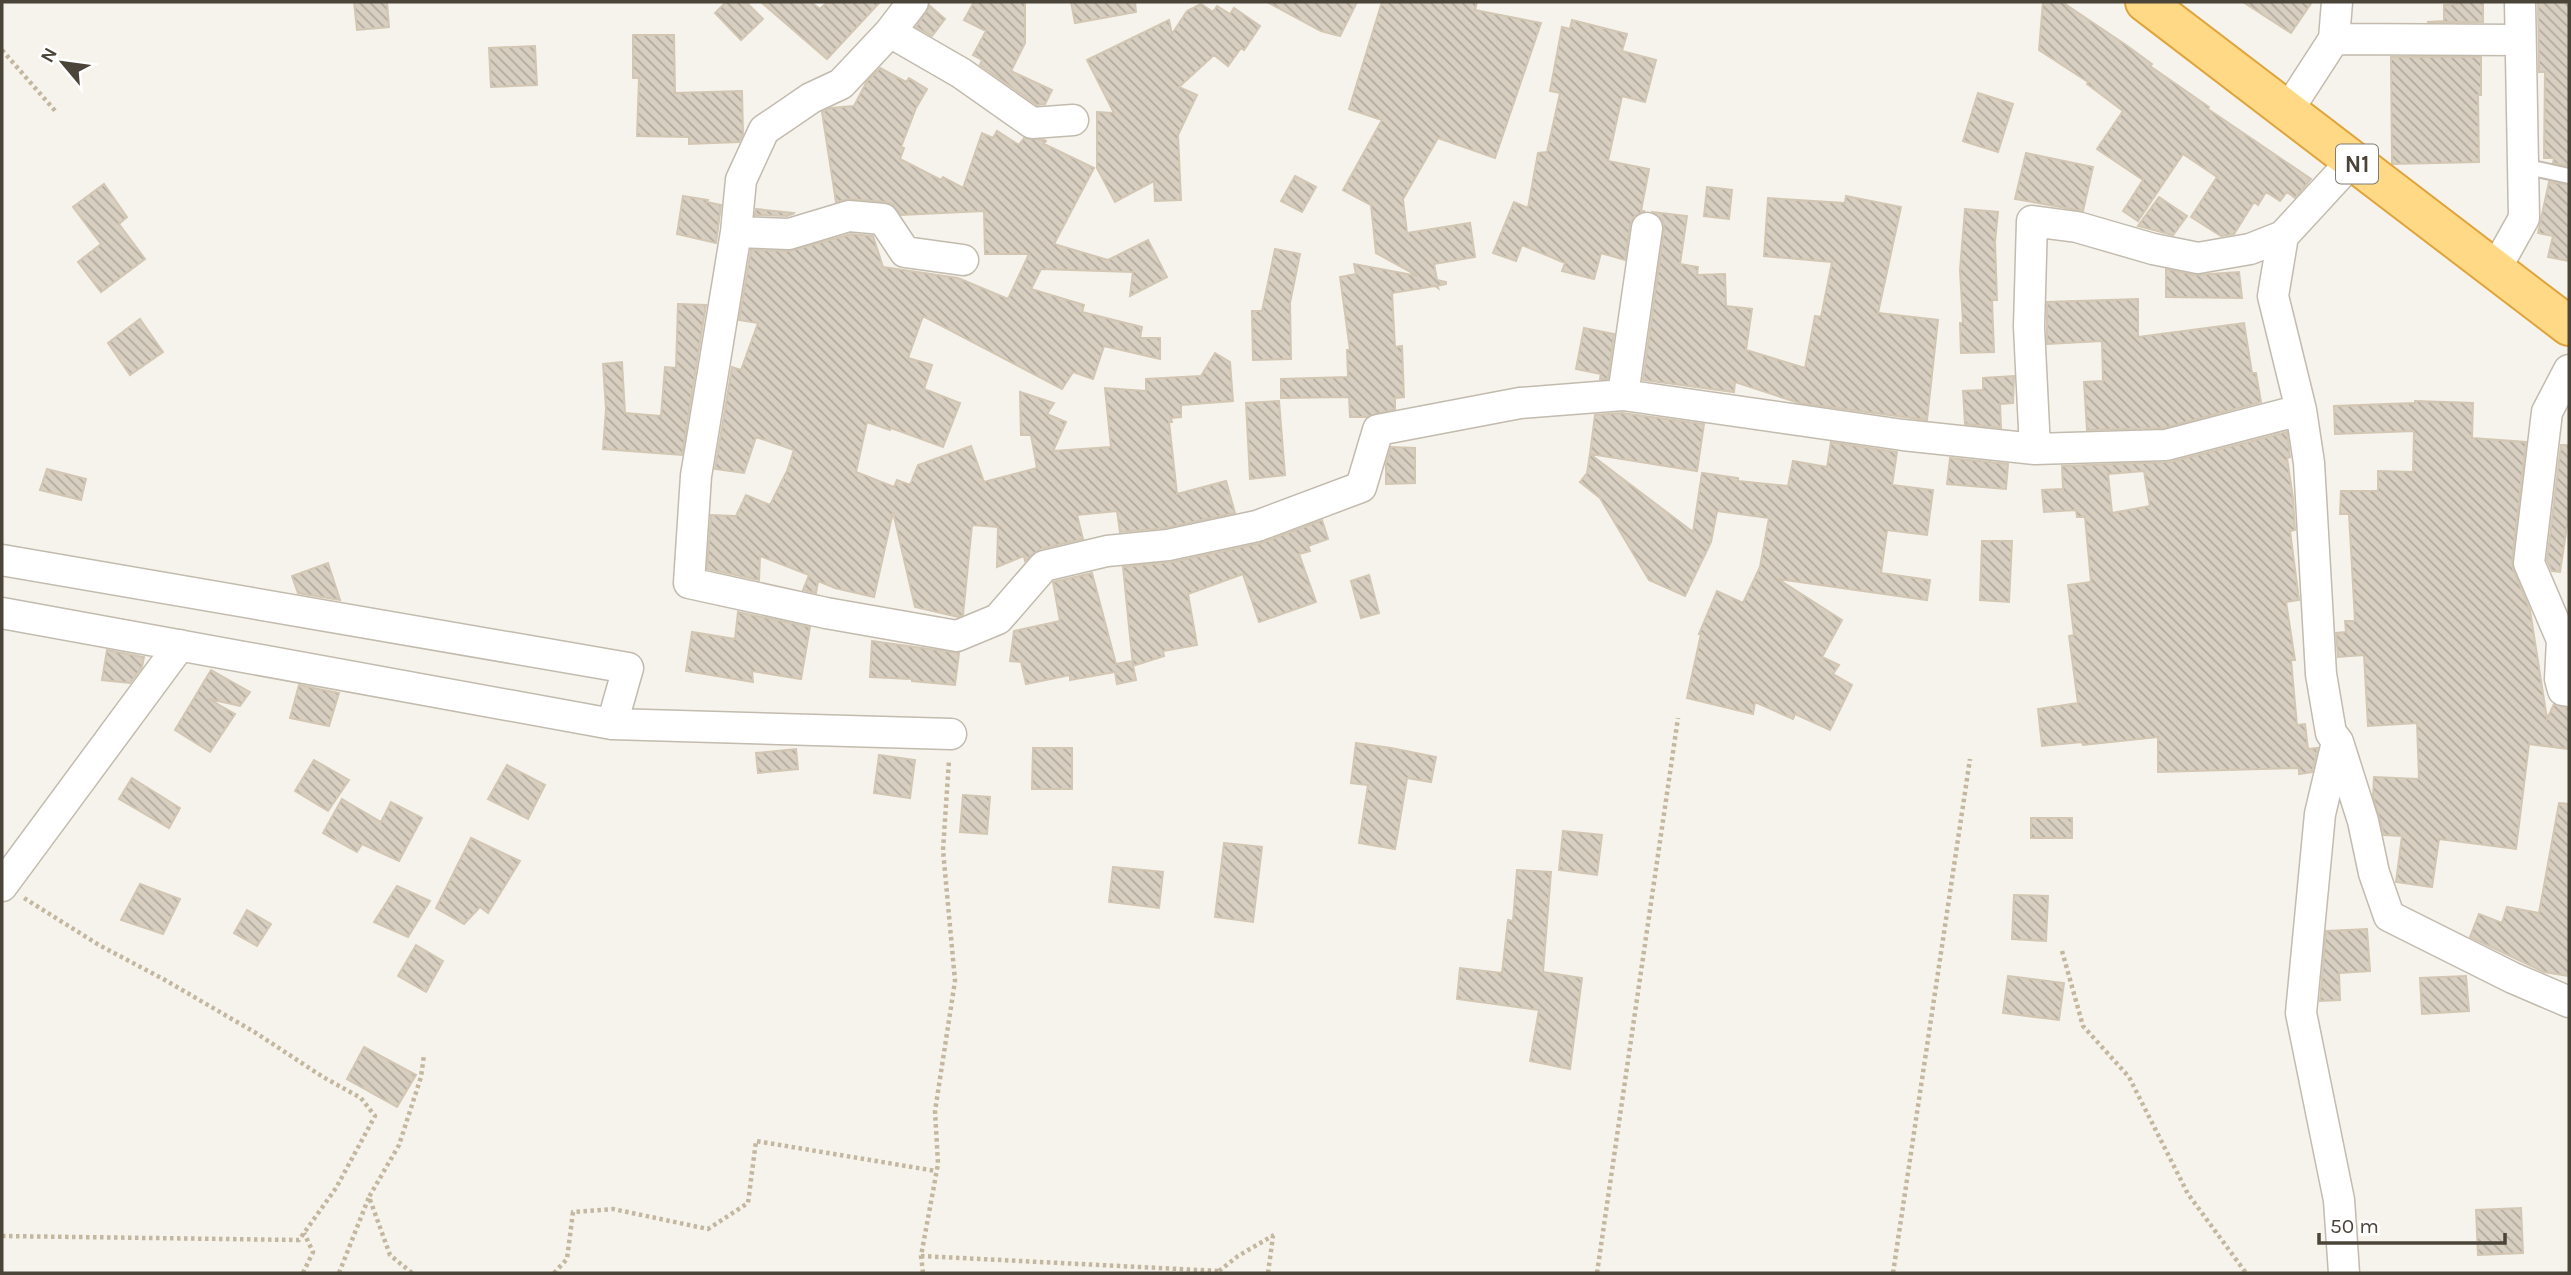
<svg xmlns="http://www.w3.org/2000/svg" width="2571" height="1275" viewBox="0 0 2571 1275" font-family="Karla,sans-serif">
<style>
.building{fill:url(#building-back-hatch);stroke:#d3c7b4;stroke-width:2;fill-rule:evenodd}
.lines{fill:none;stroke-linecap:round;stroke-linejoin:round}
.service-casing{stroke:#c2bbae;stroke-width:18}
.minor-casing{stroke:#c2bbae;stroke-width:33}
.trunk-casing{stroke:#e0a43c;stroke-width:42}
.path{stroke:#c4b79f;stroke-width:4.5;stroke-dasharray:3.5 3.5;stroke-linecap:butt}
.service{stroke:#fff;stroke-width:14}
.minor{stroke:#fff;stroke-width:30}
.trunk{stroke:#ffd985;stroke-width:38}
.labels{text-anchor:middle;stroke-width:7;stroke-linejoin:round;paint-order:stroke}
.shield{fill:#fff;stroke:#817c74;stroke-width:2}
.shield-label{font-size:23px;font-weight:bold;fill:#4b4439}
</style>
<defs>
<pattern id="building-back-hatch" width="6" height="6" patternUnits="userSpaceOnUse" patternTransform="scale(1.75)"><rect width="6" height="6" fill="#d8cfc1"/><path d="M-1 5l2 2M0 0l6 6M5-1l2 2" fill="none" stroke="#b1aa9e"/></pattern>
</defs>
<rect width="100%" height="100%" fill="#f6f3ec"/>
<path class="building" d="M 354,2 L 387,2 L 389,27 L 357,30 Z
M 726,2 L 746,2 L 763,19 L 741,40 L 715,13 Z
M 761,2 L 811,2 L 820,9 L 827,2 L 880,2 L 827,59 Z
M 974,2 L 1025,2 L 1025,43 L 1011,71 L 1052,90 L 1045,104 L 1037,105 L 980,65 L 982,60 L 973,55 L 986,31 L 964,20 Z
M 1071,2 L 1135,2 L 1136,12 L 1075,23 Z
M 1267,2 L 1357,2 L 1340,36 L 1321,31 Z
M 1382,2 L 1477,2 L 1475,10 L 1541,23 L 1495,158 L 1438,138 L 1403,199 L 1407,233 L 1470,223 L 1475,257 L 1434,264 L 1437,280 L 1446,282 L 1446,284 L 1437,286 L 1438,288 L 1435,286 L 1392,293 L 1395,347 L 1402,346 L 1404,397 L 1395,398 L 1395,409 L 1367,417 L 1350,417 L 1349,397 L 1281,398 L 1281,379 L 1348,377 L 1347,350 L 1350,350 L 1340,277 L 1356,274 L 1354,264 L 1418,276 L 1376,253 L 1371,205 L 1343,190 L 1382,120 L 1349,109 Z
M 2043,2 L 2062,2 L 2126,45 L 2152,64 L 2150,66 L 2209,107 L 2208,109 L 2311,179 L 2295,198 L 2287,192 L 2280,201 L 2266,192 L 2258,205 L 2254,202 L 2234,234 L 2221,236 L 2191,217 L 2217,177 L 2183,154 L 2138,221 L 2123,211 L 2143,180 L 2097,149 L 2123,111 L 2087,84 L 2088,82 L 2039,50 Z
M 2243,2 L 2312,2 L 2291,33 Z
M 2457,2 L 2483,2 L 2483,22 L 2427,22 L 2444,21 L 2444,5 L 2457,4 Z
M 2538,2 L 2569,2 L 2569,166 L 2553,163 L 2554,158 L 2544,158 L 2545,72 L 2539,72 Z
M 1201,4 L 1213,12 L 1217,6 L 1230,14 L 1234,8 L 1260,26 L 1244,50 L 1241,48 L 1228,66 L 1214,55 L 1179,87 L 1197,95 L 1178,135 L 1181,200 L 1155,201 L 1154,181 L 1115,202 L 1097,168 L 1097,112 L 1114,113 L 1087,60 L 1169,20 L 1172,34 L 1187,11 Z
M 930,6 L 945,19 L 932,36 L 916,27 Z
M 1572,20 L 1627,34 L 1622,51 L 1656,60 L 1645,102 L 1622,96 L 1608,161 L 1649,169 L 1641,211 L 1645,211 L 1634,217 L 1630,225 L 1625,260 L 1601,253 L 1594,279 L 1562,271 L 1565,263 L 1522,245 L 1516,261 L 1493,253 L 1514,202 L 1528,208 L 1538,153 L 1547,152 L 1560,93 L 1550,91 L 1562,27 L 1570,29 Z
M 633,35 L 674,35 L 675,93 L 742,91 L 743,134 L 739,142 L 689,144 L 689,137 L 637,136 L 639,78 L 633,78 Z
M 535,46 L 537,85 L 491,87 L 489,48 Z
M 2391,57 L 2481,57 L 2481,95 L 2478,95 L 2479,162 L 2392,164 Z
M 880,68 L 906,82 L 909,78 L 927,89 L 916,108 L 901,147 L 904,148 L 900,159 L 941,180 L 943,177 L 963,188 L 982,133 L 993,138 L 997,131 L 1019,145 L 1024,138 L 1044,140 L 1046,141 L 1044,144 L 1094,168 L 1054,244 L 1108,260 L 1148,240 L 1167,277 L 1130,296 L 1133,272 L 1041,269 L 1031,289 L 1084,305 L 1082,312 L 1142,327 L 1140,338 L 1160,338 L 1160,359 L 1104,346 L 1093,379 L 1073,372 L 1062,389 L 923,316 L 908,358 L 932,365 L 924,389 L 960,403 L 943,447 L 891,428 L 890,430 L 867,422 L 856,472 L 894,487 L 897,480 L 910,485 L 918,465 L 971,446 L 984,482 L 1037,468 L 1031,435 L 1021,435 L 1020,392 L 1054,403 L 1047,414 L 1066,422 L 1053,451 L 1111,447 L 1105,388 L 1146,391 L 1146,379 L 1201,376 L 1215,353 L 1230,362 L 1233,401 L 1181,405 L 1181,417 L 1171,418 L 1172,422 L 1169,422 L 1177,494 L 1226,481 L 1235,513 L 1165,528 L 1120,532 L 1117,511 L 1077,515 L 1083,539 L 1040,549 L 1025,561 L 1024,556 L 997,567 L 998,527 L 972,525 L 963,615 L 958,617 L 915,607 L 893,512 L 874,597 L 835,588 L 818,581 L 816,593 L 803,590 L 809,575 L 760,556 L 759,580 L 707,569 L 711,515 L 736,516 L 746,495 L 770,505 L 787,471 L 794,450 L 756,437 L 744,473 L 715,469 L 732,367 L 741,370 L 758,323 L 739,320 L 751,250 L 789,251 L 851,234 L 873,236 L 883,267 L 958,278 L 1008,299 L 1029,254 L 985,254 L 984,211 L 901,215 L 892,204 L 885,202 L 850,199 L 836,202 L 822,112 L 830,108 L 854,106 L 867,81 Z
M 1978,93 L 2013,104 L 1998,152 L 1963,141 Z
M 2026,153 L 2093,167 L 2083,211 L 2015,199 Z
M 1295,176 L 1316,187 L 1302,212 L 1281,201 Z
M 2549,182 L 2569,185 L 2569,261 L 2548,257 L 2553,236 L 2538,233 Z
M 104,184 L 127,217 L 119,224 L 145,259 L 101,292 L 78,262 L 101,244 L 73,207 Z
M 1707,187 L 1732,190 L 1729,219 L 1704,216 Z
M 683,196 L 708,200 L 707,202 L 721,205 L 716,243 L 677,234 Z
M 1846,196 L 1901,207 L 1878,313 L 1938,320 L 1927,420 L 1799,403 L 1735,382 L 1734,392 L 1643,380 L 1664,230 L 1663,221 L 1653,212 L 1687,216 L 1680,264 L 1698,267 L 1697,275 L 1725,274 L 1726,306 L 1752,309 L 1746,350 L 1805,368 L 1815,316 L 1821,317 L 1832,262 L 1764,256 L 1768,198 L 1845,203 Z
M 2159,197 L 2187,216 L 2173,235 L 2138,226 Z
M 756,209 L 794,213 L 793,214 L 787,216 L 755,215 Z
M 1965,209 L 1998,212 L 1995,242 L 1997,300 L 1992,300 L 1994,352 L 1961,353 L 1960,323 L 1963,323 L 1960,270 Z
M 1275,249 L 1300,254 L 1290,303 L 1291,359 L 1253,360 L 1252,311 L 1262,311 Z
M 2166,269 L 2195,275 L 2239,272 L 2242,298 L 2166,297 Z
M 2138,299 L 2138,337 L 2244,323 L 2252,373 L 2256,373 L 2261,402 L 2164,428 L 2087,430 L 2084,382 L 2103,381 L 2102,341 L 2047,344 L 2047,302 Z
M 678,304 L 706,305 L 682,455 L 603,449 L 606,409 L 603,364 L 622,362 L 625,413 L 661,416 L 665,367 L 676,368 Z
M 140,319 L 163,352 L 130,375 L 108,343 Z
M 1584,328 L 1614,334 L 1608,379 L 1600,379 L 1601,374 L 1576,369 Z
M 2014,376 L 2013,403 L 2000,404 L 2001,428 L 1965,424 L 1963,391 L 1983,390 L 1983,378 Z
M 1279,401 L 1285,475 L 1250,479 L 1246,403 Z
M 2415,401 L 2473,403 L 2472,438 L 2526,442 L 2512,561 L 2513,569 L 2530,610 L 2547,719 L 2554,704 L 2569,708 L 2569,749 L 2529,744 L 2516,849 L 2439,839 L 2432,887 L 2396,882 L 2402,836 L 2384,835 L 2373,796 L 2374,777 L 2419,779 L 2417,723 L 2368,726 L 2364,655 L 2338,657 L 2336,633 L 2346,632 L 2345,621 L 2355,621 L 2349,514 L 2340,514 L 2341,491 L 2378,491 L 2378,471 L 2413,472 L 2414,431 L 2335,434 L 2334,406 L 2415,403 Z
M 1622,413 L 1704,424 L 1697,471 L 1590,454 L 1595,415 Z
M 2287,432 L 2290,457 L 2287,458 L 2293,498 L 2295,530 L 2290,531 L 2299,600 L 2286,602 L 2295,660 L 2291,660 L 2297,725 L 2305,724 L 2308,749 L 2318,748 L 2312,772 L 2299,774 L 2299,768 L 2158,772 L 2158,737 L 2083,745 L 2082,742 L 2042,746 L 2038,709 L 2078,703 L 2069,636 L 2074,635 L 2068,585 L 2091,582 L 2085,517 L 2077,517 L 2076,510 L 2044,512 L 2042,490 L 2063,489 L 2062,466 L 2170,462 ZM 2144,471 L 2150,506 L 2112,513 L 2108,474 Z
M 1831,442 L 1897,452 L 1892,485 L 1933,490 L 1927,535 L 1887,530 L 1881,573 L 1930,580 L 1927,600 L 1778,579 L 1842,620 L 1822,657 L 1839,665 L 1833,674 L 1852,685 L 1830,730 L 1795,714 L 1793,719 L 1755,702 L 1753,714 L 1687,698 L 1701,634 L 1699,634 L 1717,591 L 1743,603 L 1760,567 L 1769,518 L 1717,511 L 1711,542 L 1685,596 L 1649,580 L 1600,498 L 1580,482 L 1587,473 L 1590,454 L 1693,532 L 1702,473 L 1738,478 L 1738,481 L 1788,486 L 1793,461 L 1827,467 Z
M 2561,445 L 2569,445 L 2569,513 L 2560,572 L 2552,571 L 2547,560 Z
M 1391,447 L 1415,448 L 1415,483 L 1386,484 L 1386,464 Z
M 1950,458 L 2008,464 L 2006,489 L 1947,484 Z
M 47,469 L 86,479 L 81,500 L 40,490 Z
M 1322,520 L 1328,539 L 1308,546 L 1310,551 L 1299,554 L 1316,602 L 1259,622 L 1243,574 L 1188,594 L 1197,645 L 1163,651 L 1164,656 L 1133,666 L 1123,567 L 1172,562 L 1261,543 Z
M 1982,541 L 2012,541 L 2009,602 L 1980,600 Z
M 328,563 L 340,600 L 298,593 L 292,576 Z
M 1092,573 L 1116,664 L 1132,661 L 1136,680 L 1117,684 L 1115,672 L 1070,680 L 1070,675 L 1026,684 L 1021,662 L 1010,661 L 1014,631 L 1060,621 L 1053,582 Z
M 1369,575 L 1379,613 L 1361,618 L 1351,581 Z
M 738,612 L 810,627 L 801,679 L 752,671 L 753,682 L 686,671 L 692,632 L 735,639 Z
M 872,641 L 959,653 L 955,685 L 912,681 L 912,679 L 870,677 Z
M 107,650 L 144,657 L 142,667 L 130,683 L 102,680 Z
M 211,670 L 250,692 L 240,706 L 209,699 L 235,714 L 210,752 L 175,730 Z
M 299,685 L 339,693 L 329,726 L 290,718 Z
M 1356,743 L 1391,748 L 1436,757 L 1431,782 L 1407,778 L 1395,849 L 1359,843 L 1368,785 L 1351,783 Z
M 1033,748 L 1072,748 L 1072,789 L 1032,789 Z
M 796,749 L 798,769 L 758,773 L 756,753 Z
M 879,755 L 915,760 L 910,798 L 874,793 Z
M 314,760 L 349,780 L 328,811 L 295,791 Z
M 507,765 L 545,785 L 528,819 L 488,799 Z
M 132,778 L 180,808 L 169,828 L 119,799 Z
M 963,795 L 990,797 L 987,834 L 960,832 Z
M 342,799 L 381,822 L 391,802 L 422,818 L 399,861 L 362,844 L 357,852 L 323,833 Z
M 2559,803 L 2569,804 L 2569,976 L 2544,972 L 2470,937 L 2479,914 L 2502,923 L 2507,907 L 2539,913 Z
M 2031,818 L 2072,818 L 2072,838 L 2031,838 Z
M 1563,831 L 1602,835 L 1597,875 L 1559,870 Z
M 471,838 L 520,861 L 488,913 L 480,907 L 464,924 L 436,908 Z
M 1224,843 L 1262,847 L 1253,922 L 1215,917 Z
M 1113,867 L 1163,872 L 1159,908 L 1109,902 Z
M 1517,870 L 1551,872 L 1543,972 L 1582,978 L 1570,1069 L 1530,1061 L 1539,1010 L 1457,999 L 1460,968 L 1502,973 L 1508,920 L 1513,921 Z
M 140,884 L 180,899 L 163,934 L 121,920 Z
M 397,886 L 430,901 L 408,937 L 374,922 Z
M 2014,895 L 2048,896 L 2046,941 L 2012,939 Z
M 247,910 L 271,924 L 257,946 L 234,933 Z
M 2367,929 L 2370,971 L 2339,973 L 2340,1000 L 2320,1001 L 2326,931 Z
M 416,945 L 443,961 L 426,992 L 398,976 Z
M 2008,976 L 2064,983 L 2059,1020 L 2003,1013 Z
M 2466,976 L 2469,1011 L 2422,1014 L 2420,978 Z
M 364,1047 L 416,1075 L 397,1107 L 347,1079 Z
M 2521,1208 L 2523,1253 L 2478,1255 L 2476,1210 Z"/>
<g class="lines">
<g class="service-casing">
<path id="service" d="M 2523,166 L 2569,176"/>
</g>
<g class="minor-casing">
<path id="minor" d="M 913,2 L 890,32 L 841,84 L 811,98 L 764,130 L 741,180 L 736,232 L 696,476 L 689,583 L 826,613 L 957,636 L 998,619 L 1044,566 L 1107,551 L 1168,545 L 1257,526 L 1361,487 L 1378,430 L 1520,403 L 1623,395
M 890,32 L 961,73 L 1032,123 L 1073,120
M 2334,39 L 2520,40
M 2288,110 L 2334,39 L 2337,2
M 2353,160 L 2283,236 L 2273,296 L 2301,410 L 2309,463 L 2321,674 L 2331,733 L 2338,742 L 2363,821 L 2374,873 L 2389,916 L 2513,978 L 2569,1002
M 1647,228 L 1623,395 L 1903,435 L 2035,449 L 2166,445 L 2301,410
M 736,232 L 789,234 L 849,216 L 883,219 L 905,252 L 963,260
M 2495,270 L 2524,218 L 2520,2
M 2569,370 L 2547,412 L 2529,563 L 2562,640 L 2560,679 L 2563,690 L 2569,691
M 2035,449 L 2029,327 L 2032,221 L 2077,227 L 2153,249 L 2198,258 L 2250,249 L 2283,236
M 2,560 L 628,668 L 612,724
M 2,613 L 612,724 L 951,734
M 2337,742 L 2320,814 L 2301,1013 L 2339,1200 L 2344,1273
M 2,886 L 180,645"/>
</g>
<g class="trunk-casing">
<path id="trunk" d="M 2145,2 L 2569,326"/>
</g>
<path class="path" d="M 2,50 L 57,113
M 2062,951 L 2083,1026 L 2129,1077 L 2188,1194 L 2246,1273
M 2,1236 L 299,1240 L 336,1188 L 375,1116 L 361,1098 L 323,1077 L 256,1033 L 165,980 L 99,945 L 24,898
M 921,1256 L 1219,1271
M 1219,1271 L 1238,1256 L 1274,1235
M 303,1273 L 313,1252 L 304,1233
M 339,1273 L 369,1197
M 412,1273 L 390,1255 L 369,1197 L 399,1145 L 421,1077 L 424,1055
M 554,1273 L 567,1259 L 573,1212 L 613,1209 L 708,1229 L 748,1203 L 756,1141 L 936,1171
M 923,1273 L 921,1256 L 938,1164 L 935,1111 L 955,981 L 943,850 L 949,760
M 1268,1273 L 1273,1236
M 1597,1273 L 1678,718
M 1893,1273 L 1970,759"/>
<use href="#service" class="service"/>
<use href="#minor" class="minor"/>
<use href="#trunk" class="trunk"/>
</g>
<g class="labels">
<rect class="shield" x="2336" y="144.5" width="42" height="39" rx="5"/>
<g class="shield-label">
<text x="2357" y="172">N1</text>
</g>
</g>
<rect width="2571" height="1275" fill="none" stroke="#4b4439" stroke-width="7"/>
<g transform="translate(63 63) rotate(299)" stroke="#ffffff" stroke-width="5" paint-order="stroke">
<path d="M0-5L12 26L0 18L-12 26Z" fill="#4b4439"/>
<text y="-10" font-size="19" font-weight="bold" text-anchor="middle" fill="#4b4439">N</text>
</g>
<path d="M2319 1233v10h186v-10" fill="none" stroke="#4b4439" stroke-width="3.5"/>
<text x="2330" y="1233" font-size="21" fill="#4b4439" stroke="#ffffff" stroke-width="5" paint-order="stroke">50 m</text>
</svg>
